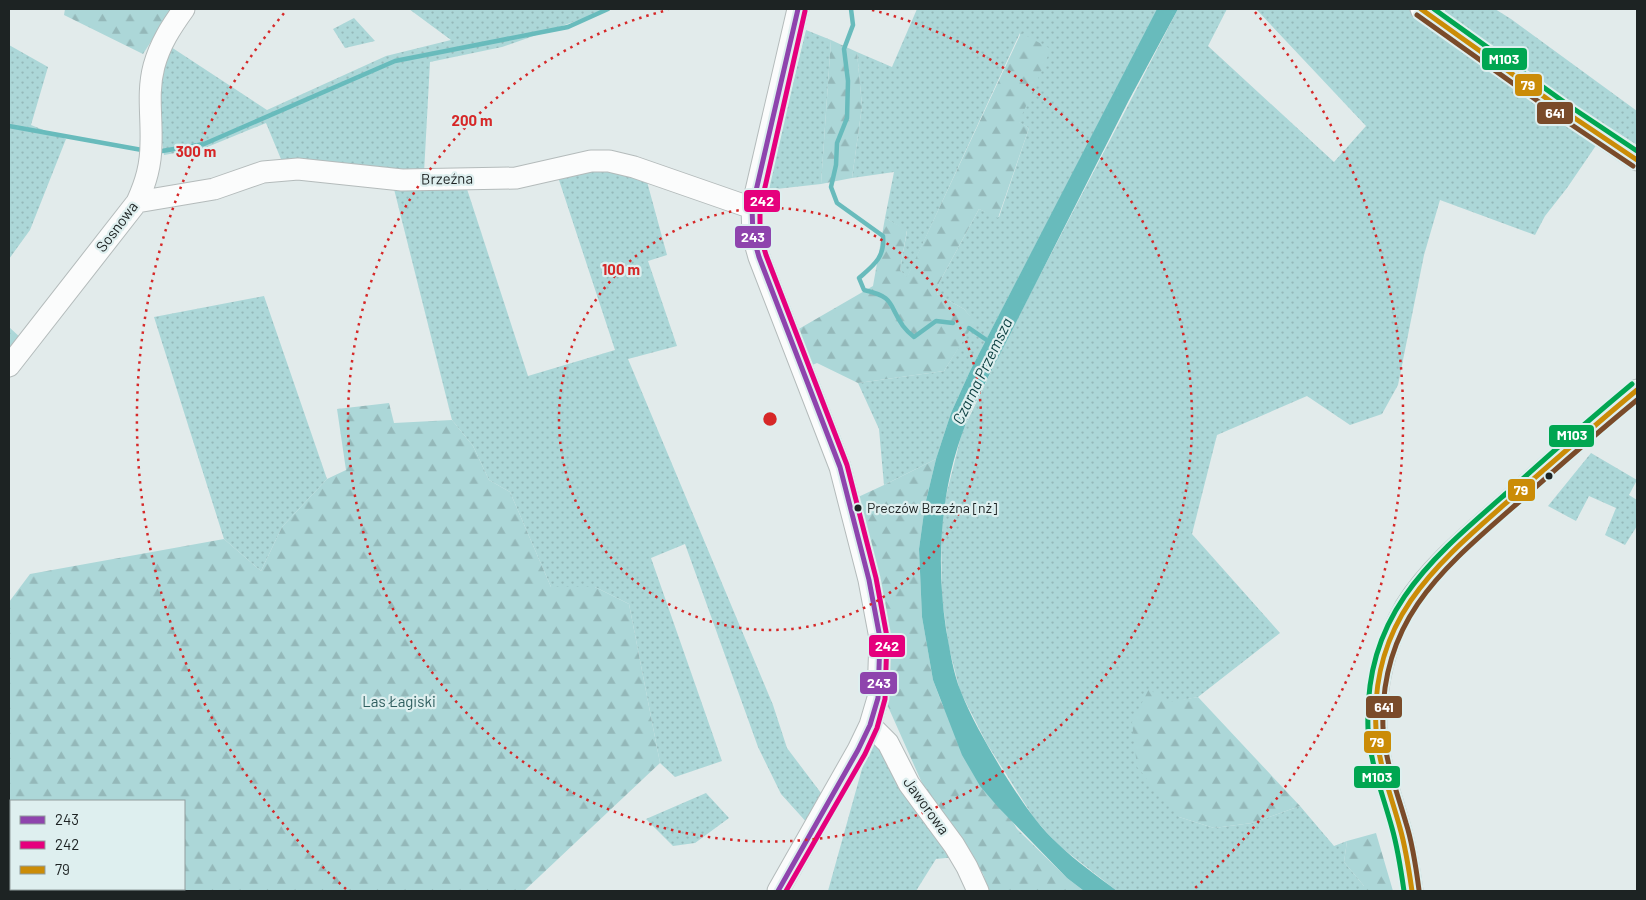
<svg xmlns="http://www.w3.org/2000/svg" width="1646" height="900" viewBox="0 0 1646 900" font-family="Barlow,sans-serif">
<style>
.grass{fill:url(#grass-dots)}
.forest{fill:url(#forest-firs);fill-rule:evenodd}
.water{fill:#68bbbc}
.lines{fill:none;stroke-linecap:round;stroke-linejoin:round}
.stream{stroke:#68bbbc;stroke-width:4.5}
.minor-casing{stroke:#b4bbbb;stroke-width:23}
.minor{stroke:#fbfcfc;stroke-width:21}
.bus-1-casing{stroke:#deefef;stroke-width:9}
.bus-2-casing{stroke:#deefef;stroke-width:9}
.bus-3-casing{stroke:#deefef;stroke-width:9}
.bus-4-casing{stroke:#deefef;stroke-width:9}
.bus-5-casing{stroke:#deefef;stroke-width:9}
.bus-1{stroke:#8e44ad;stroke-width:5}
.bus-2{stroke:#e5007d;stroke-width:5}
.bus-3{stroke:#cb8c07;stroke-width:5}
.bus-4{stroke:#7a4b2a;stroke-width:5}
.bus-5{stroke:#00a651;stroke-width:5}
.ring{fill:none;stroke:#d62828;stroke-width:2.5;stroke-dasharray:2.5 5}
.bus-dot{fill:#1d2323;stroke:#deefef;stroke-width:2}
.labels{text-anchor:middle;stroke-width:4.5;stroke-linejoin:round;paint-order:stroke}
.bus-label{font-size:14px;fill:#1d2323;stroke:#deefef;text-anchor:start}
.street-label{font-size:15px;fill:#1d2323;stroke:#deefef}
.park-label{font-size:15px;fill:#2e5d5e;stroke:#deefef}
.water-label{font-size:16px;font-style:italic;fill:#0b3f40;stroke:#deefef}
.centre{fill:#d62828;stroke:#deefef;stroke-width:2.5}
.ring-label{font-size:15px;text-anchor:middle;font-weight:bold;fill:#d62828;stroke:#deefef;stroke-width:4.5;stroke-linejoin:round;paint-order:stroke}
.line-badge{stroke:#deefef;stroke-width:2}
.badge-label{font-size:14px;text-anchor:middle;font-weight:bold;fill:#fff}
</style>
<defs>
<pattern id="grass-dots" width="8" height="8" patternUnits="userSpaceOnUse" patternTransform="scale(1.25)"><rect width="8" height="8" fill="#acd7d8"/><path d="M2 2h.1M6 6h.1" fill="none" stroke="#94b8b9" stroke-width="1.8" stroke-linecap="round"/></pattern>
<pattern id="forest-firs" width="22" height="20" patternUnits="userSpaceOnUse" patternTransform="scale(1.25)"><rect width="22" height="20" fill="#acd7d8"/><path d="M5 1l3.5 6h-7zM16 11l3.5 6h-7z" fill="#94b8b9"/></pattern>
</defs>
<rect width="100%" height="100%" fill="#e2ebeb"/>
<path class="grass" d="M 409,9 L 610,9 L 502,47 L 430,62 L 424,173 L 283,164 L 266,123 L 205,148 L 164,155 L 159,123 L 161,84 L 168,45 L 267,110 L 386,56 L 451,40 Z
M 917,9 L 1158,9 L 970,371 L 951,413 L 936,459 L 884,485 L 879,429 L 858,383 L 944,371 L 974,322 L 964,309 L 937,294 L 939,283 L 979,209 L 999,217 L 1029,128 L 1018,122 L 1020,33 L 907,278 L 900,270 L 907,231 L 885,218 L 894,172 L 852,178 L 862,106 L 857,52 L 892,67 Z
M 1178,9 L 1227,9 L 1208,46 L 1334,162 L 1366,126 L 1256,9 L 1412,9 L 1597,144 L 1567,188 L 1545,216 L 1535,235 L 1440,200 L 1424,255 L 1398,385 L 1382,414 L 1350,425 L 1307,396 L 1217,435 L 1192,534 L 1280,633 L 1198,697 L 1168,703 L 1179,817 L 1214,828 L 1252,823 L 1300,806 L 1334,846 L 1347,841 L 1344,862 L 1364,886 L 1364,891 L 1117,891 L 1057,844 L 1034,818 L 987,744 L 960,691 L 949,648 L 942,598 L 941,530 L 944,504 L 962,432 L 1009,335 Z
M 1445,9 L 1495,9 L 1511,19 L 1637,111 L 1637,145 L 1609,127 L 1587,117 L 1445,19 Z
M 354,18 L 375,41 L 345,48 L 333,29 Z
M 806,30 L 831,40 L 821,184 L 767,190 Z
M 9,45 L 48,67 L 31,125 L 66,139 L 30,230 L 9,259 Z
M 600,168 L 646,178 L 667,255 L 648,261 L 677,346 L 628,359 L 773,705 L 787,748 L 824,797 L 809,825 L 781,794 L 758,747 L 685,544 L 651,558 L 722,761 L 675,777 L 660,763 L 629,604 L 595,587 L 551,587 L 510,492 L 489,480 L 473,446 L 452,420 L 393,185 L 467,189 L 528,376 L 615,350 L 558,177 Z
M 264,296 L 327,479 L 282,527 L 261,571 L 224,539 L 154,317 Z
M 1591,453 L 1637,480 L 1629,495 L 1637,500 L 1637,526 L 1625,545 L 1605,535 L 1616,508 L 1589,496 L 1576,521 L 1548,506 Z
M 870,740 L 884,749 L 956,857 L 936,859 L 916,891 L 828,891 Z
M 706,793 L 729,818 L 695,843 L 673,846 L 646,819 Z"/>
<path class="forest" d="M 65,9 L 172,9 L 143,54 L 64,15 Z
M 1021,33 L 1051,49 L 1019,122 L 1029,128 L 998,218 L 979,209 L 939,283 L 937,294 L 964,309 L 975,322 L 944,371 L 858,383 L 817,363 L 810,366 L 797,330 L 873,286 L 885,218 L 907,230 L 900,270 L 907,277 Z
M 831,40 L 857,52 L 862,106 L 852,178 L 821,184 Z
M 9,327 L 22,339 L 9,356 Z
M 389,403 L 394,423 L 452,420 L 473,446 L 489,480 L 510,492 L 551,587 L 595,587 L 629,604 L 660,763 L 524,891 L 9,891 L 9,602 L 30,574 L 224,539 L 261,571 L 282,527 L 327,479 L 346,470 L 337,409 ZM 184,801 L 184,889 L 11,889 L 11,801 Z
M 936,459 L 925,505 L 919,549 L 922,617 L 933,680 L 942,704 L 1017,829 L 1067,878 L 1084,891 L 989,891 L 983,874 L 926,792 L 886,702 L 856,498 L 884,485 Z
M 1149,689 L 1168,702 L 1198,697 L 1300,806 L 1252,823 L 1214,828 L 1179,817 L 1137,767 L 1132,722 Z
M 1376,833 L 1393,891 L 1364,891 L 1364,886 L 1344,862 L 1347,841 Z"/>
<path class="water" d="M 1157,9 L 1178,9 L 1129,100 L 971,411 C 941,480 935,555 946,629 C 950,650 953,673 961,692 C 972,720 988,746 1003,772 C 1019,797 1036,824 1058,844 C 1076,861 1097,876 1117,891 L 1084,891 L 1067,878 L 998,807 L 980,786 L 962,755 L 933,680 L 922,617 L 919,549 L 925,505 L 936,459 L 951,413 L 970,371 Z"/>
<g class="lines">
<path class="stream" d="M 851,9 L 853,25 L 844,49 L 848,81 L 847,118 L 837,143 L 836,165 L 831,187 L 837,203 L 883,236 C 885,257 874,265 859,278 L 864,290 C 895,297 888,304 903,326 C 906,330 910,334 914,337 L 936,321 L 953,323
M 9,126 L 142,150
M 162,151 L 204,144 L 395,61 L 568,27 L 608,9
M 969,328 L 991,343"/>
<g class="minor-casing">
<path id="minor" d="M 1421,9 L 1567,113 L 1637,160
M 137,202 L 214,189 L 263,172 L 298,169 L 402,180 L 516,178 L 591,161 L 609,161 L 634,167 L 752,208
M 9,366 L 137,202 C 146,182 151,165 151,143 C 152,117 147,92 154,66 C 160,44 171,27 184,9
M 870,725 L 888,743 L 909,784 L 954,845 L 967,867 L 978,891
M 778,891 L 858,750 L 870,725 L 878,698 L 880,638 L 869,580 L 840,467 L 759,257 L 753,236 L 752,208 L 798,9
M 1412,891 C 1409,870 1406,849 1400,828 C 1391,795 1378,764 1376,729 C 1374,688 1385,642 1406,606 C 1431,566 1471,534 1506,503 C 1549,465 1592,427 1637,390"/>
</g>
<use href="#minor" class="minor"/>
<g class="bus-1-casing">
<path id="bus-1" d="M 778,891 L 858,750 L 870,725 L 878,698 L 880,638 L 869,580 L 840,467 L 759,257 L 753,236 L 752,208 L 798,9"/>
</g>
<g class="bus-2-casing">
<path id="bus-2" d="M 786,891 L 865,754 L 877,728 L 885,699 L 887,637 L 876,578 L 847,465 L 766,255 L 760,235 L 760,209 L 805,11"/>
</g>
<g class="bus-3-casing">
<path id="bus-3" d="M 1421,9 L 1567,113 L 1637,160
M 1412,891 C 1409,870 1406,849 1400,828 C 1391,795 1378,763 1376,729 C 1370,617 1438,563 1514,496 C 1555,460 1595,425 1637,390"/>
</g>
<g class="bus-4-casing">
<path id="bus-4" d="M 1417,15 L 1563,119 L 1633,166
M 1419,890 C 1416,867 1413,845 1406,823 C 1397,792 1385,761 1383,728 C 1379,618 1445,567 1520,501 C 1558,467 1597,433 1637,400"/>
</g>
<g class="bus-5-casing">
<path id="bus-5" d="M 1434,9 L 1571,107 L 1637,151
M 1404,891 C 1401,870 1398,849 1392,828 C 1383,795 1370,763 1368,729 C 1364,613 1430,560 1509,491 C 1549,455 1590,419 1632,384"/>
</g>
<use href="#bus-1" class="bus-1"/>
<use href="#bus-2" class="bus-2"/>
<use href="#bus-3" class="bus-3"/>
<use href="#bus-4" class="bus-4"/>
<use href="#bus-5" class="bus-5"/>
</g>
<g class="ring">
<circle cx="770" cy="419" r="211"/>
<path d="M872 10A422 422 0 1 1 668 10"/>
<path d="M346 889A633 633 0 0 1 285 12M1255 12A633 633 0 0 1 1194 889"/>
</g>
<g class="bus-dot">
<circle cx="1549" cy="476" r="4.5"/>
<circle cx="858" cy="508" r="4.5"/>
</g>
<g class="labels">
<g class="bus-label">
<text x="867" y="513">Preczów Brzeźna [nż]</text>
</g>
<g class="street-label">
<text transform="translate(447 179) rotate(-1)" y="5">Brzeźna</text>
<text transform="translate(117 227) rotate(-53)" y="5">Sosnowa</text>
<text transform="translate(926 806) rotate(54)" y="5">Jaworowa</text>
</g>
<g class="park-label">
<text x="399" y="707">Las Łagiski</text>
</g>
<g class="water-label">
<text transform="translate(982 371) rotate(-64)" y="6">Czarna Przemsza</text>
</g>
</g>
<circle cx="770" cy="419" r="8" class="centre"/>
<g class="ring-label">
<text x="472" y="126">200 m</text>
<text x="196" y="157">300 m</text>
<text x="621" y="275">100 m</text>
</g>
<g class="line-badge">
<rect x="1481" y="47" width="47" height="24" rx="5" fill="#00a651"/>
<rect x="1514" y="73" width="29" height="24" rx="5" fill="#cb8c07"/>
<rect x="1536" y="101" width="38" height="24" rx="5" fill="#7a4b2a"/>
<rect x="743" y="189" width="38" height="24" rx="5" fill="#e5007d"/>
<rect x="734" y="225" width="38" height="24" rx="5" fill="#8e44ad"/>
<rect x="1548" y="424" width="47" height="24" rx="5" fill="#00a651"/>
<rect x="1507" y="478" width="29" height="24" rx="5" fill="#cb8c07"/>
<rect x="868" y="634" width="38" height="24" rx="5" fill="#e5007d"/>
<rect x="859" y="671" width="39" height="24" rx="5" fill="#8e44ad"/>
<rect x="1365" y="695" width="38" height="24" rx="5" fill="#7a4b2a"/>
<rect x="1363" y="730" width="29" height="24" rx="5" fill="#cb8c07"/>
<rect x="1353" y="765" width="48" height="24" rx="5" fill="#00a651"/>
</g>
<g class="badge-label">
<text x="1504" y="64">M103</text>
<text x="1528" y="90">79</text>
<text x="1555" y="118">641</text>
<text x="762" y="206">242</text>
<text x="753" y="242">243</text>
<text x="1572" y="440">M103</text>
<text x="1521" y="495">79</text>
<text x="887" y="651">242</text>
<text x="879" y="688">243</text>
<text x="1384" y="712">641</text>
<text x="1377" y="747">79</text>
<text x="1377" y="782">M103</text>
</g>
<rect width="1646" height="900" fill="none" stroke="#1d2323" stroke-width="20"/>
<rect x="10" y="800" width="175" height="90" fill="#deefef" stroke="#919d9d"/>
<rect x="20" y="816" width="25" height="8" fill="#8e44ad" stroke="#919d9d"/>
<text x="55" y="825" font-size="15" fill="#1d2323">243</text>
<rect x="20" y="841" width="25" height="8" fill="#e5007d" stroke="#919d9d"/>
<text x="55" y="850" font-size="15" fill="#1d2323">242</text>
<rect x="20" y="866" width="25" height="8" fill="#cb8c07" stroke="#919d9d"/>
<text x="55" y="875" font-size="15" fill="#1d2323">79</text>
</svg>
